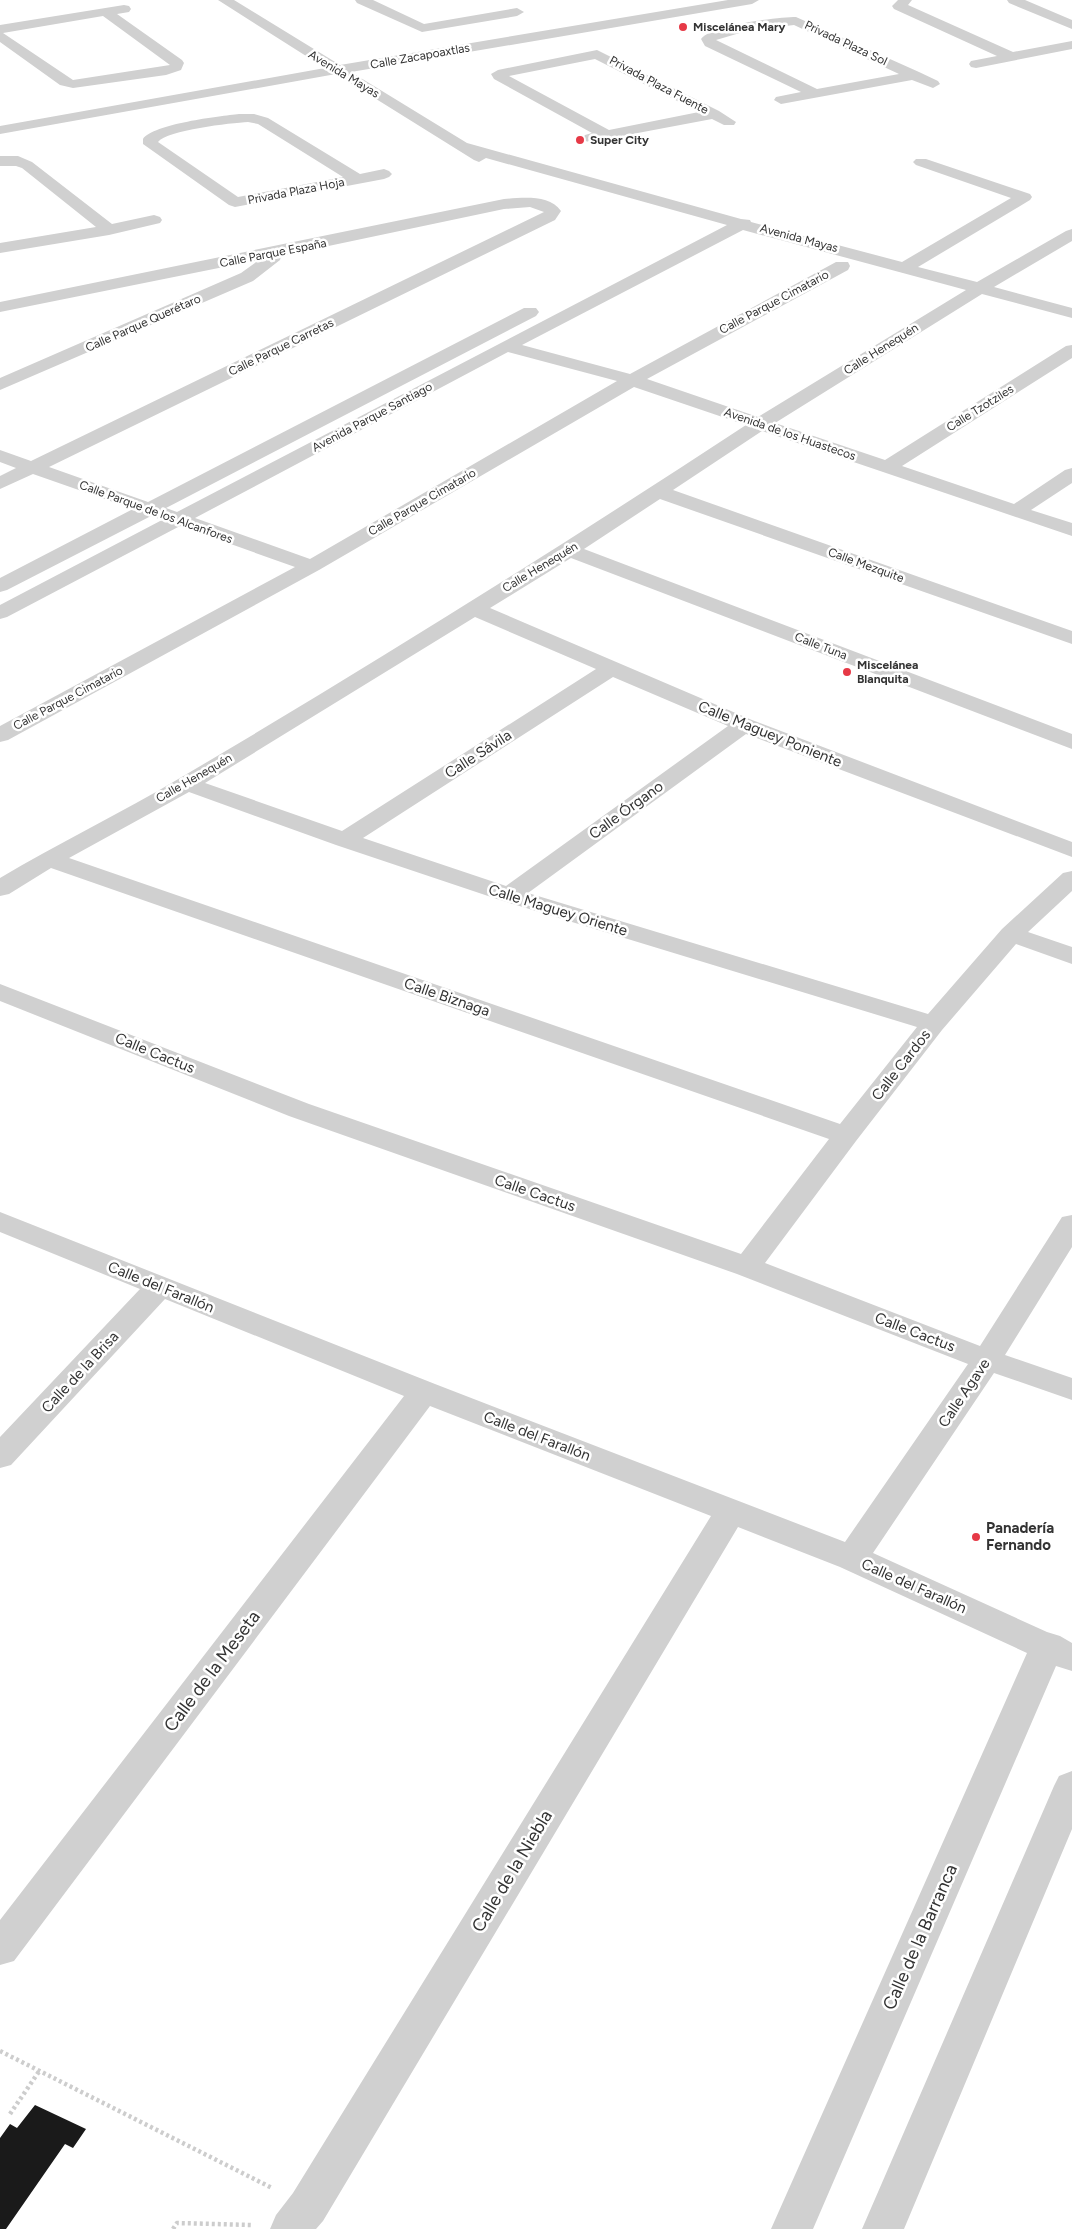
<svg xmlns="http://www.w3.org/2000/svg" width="1072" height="2229" viewBox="0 0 1072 2229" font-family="Figtree,sans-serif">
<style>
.building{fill:#1a1a1a}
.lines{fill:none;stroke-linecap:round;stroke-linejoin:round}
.path{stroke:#cdcdcd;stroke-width:4.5;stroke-dasharray:3 3;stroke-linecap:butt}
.minor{fill:#d0d0d0;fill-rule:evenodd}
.poi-dot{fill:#e63946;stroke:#fff;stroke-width:2}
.labels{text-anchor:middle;stroke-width:5;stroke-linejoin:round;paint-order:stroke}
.far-poi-label{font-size:12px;font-weight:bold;fill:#333;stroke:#fff;text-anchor:start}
.far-street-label{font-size:12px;fill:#333;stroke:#fff}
.street-label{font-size:15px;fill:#333;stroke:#fff}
.poi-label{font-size:15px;font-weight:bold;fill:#333;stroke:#fff;text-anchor:start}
.near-street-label{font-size:18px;fill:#333;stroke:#fff}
</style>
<rect width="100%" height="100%" fill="#fff"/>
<path class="building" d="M 35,2105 L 86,2129 L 73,2148 L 65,2144 L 6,2229 L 0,2229 L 0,2138 L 10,2124 L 17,2128 Z"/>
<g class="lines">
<path class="path" d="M 0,2051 L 272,2188
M 10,2114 L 40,2070
M 173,2229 L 177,2223 L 252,2225"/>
<path class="minor" d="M 218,0 L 234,0 L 340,65 L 728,0 L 759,0 L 752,4 L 351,72 L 467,143 L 741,219 L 750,220 L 751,222 L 902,262 L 1011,198 L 916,165 L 913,162 L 916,159 L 926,159 L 1030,194 L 1032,197 L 1030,200 L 918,267 L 977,282 L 1066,231 L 1072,229 L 1072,241 L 994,287 L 1072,308 L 1072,318 L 982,294 L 775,423 L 885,460 L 1066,346 L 1072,345 L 1072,358 L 902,466 L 1014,504 L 1065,470 L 1072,468 L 1072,483 L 1031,510 L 1072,523 L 1072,536 L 762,431 L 673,490 L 1072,631 L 1072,644 L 660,499 L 584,549 L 1072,734 L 1072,749 L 571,558 L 490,608 L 752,720 L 1072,842 L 1072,857 L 746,734 L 528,893 L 928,1014 L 1002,929 L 1063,873 L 1072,871 L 1072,891 L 1028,932 L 1072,947 L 1072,964 L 1016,944 L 942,1030 L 856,1141 L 765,1263 L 980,1346 L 1062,1217 L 1072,1215 L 1072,1247 L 1005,1355 L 1072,1378 L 1072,1400 L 994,1373 L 873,1553 L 1047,1632 L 1060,1636 L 1072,1643 L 1072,1671 L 1056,1666 L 813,2229 L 771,2229 L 1027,1653 L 840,1567 L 738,1527 L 323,2221 L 316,2229 L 270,2229 L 276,2215 L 293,2193 L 711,1516 L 430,1406 L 14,1961 L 0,1965 L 0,1920 L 404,1396 L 165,1299 L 11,1465 L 0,1468 L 0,1437 L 140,1289 L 0,1232 L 0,1212 L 435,1384 L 845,1542 L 968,1364 L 737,1274 L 289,1116 L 0,1001 L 0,984 L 309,1104 L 741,1254 L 829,1139 L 51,868 L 9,894 L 0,896 L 0,878 C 59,843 121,813 180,778 C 372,665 560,547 746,425 L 634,387 L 319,570 L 8,740 L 0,742 L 0,726 L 295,567 L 180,526 L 7,617 L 0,619 L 0,605 L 162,520 L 151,516 L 7,590 L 0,592 L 0,578 L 133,509 L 33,474 L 0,489 L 0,476 L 16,468 L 0,462 L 0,450 L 31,461 L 544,212 L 530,207 L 504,209 L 281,256 L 280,260 L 253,281 L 0,390 L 0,378 L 241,273 L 259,260 L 0,312 L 0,302 L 504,199 C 522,198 549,194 561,211 L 555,220 L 49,467 L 148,502 L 524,308 L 536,308 L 539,312 L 536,316 L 166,508 L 177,512 L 727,225 L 486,158 L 479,162 L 474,160 L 336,74 L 0,134 L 0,126 L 325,68 ZM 743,230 L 966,290 L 758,417 L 647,379 L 848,270 L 850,266 L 848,262 L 836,262 L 630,374 L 522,345 ZM 508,352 L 617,381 L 310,559 L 195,518 ZM 475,617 L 596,669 L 342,831 L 205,783 ZM 613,677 L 728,726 L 506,886 L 363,838 ZM 189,792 L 336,845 L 500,900 L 917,1027 L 840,1124 L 69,858 Z
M 355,0 L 373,0 L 424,24 L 517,8 L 524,12 L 517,16 L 422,32 L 357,3 Z
M 898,0 L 912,0 L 908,5 L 1013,52 L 1072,41 L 1072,49 L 976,68 L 971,67 L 969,64 L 971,61 L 997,56 L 894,9 L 892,6 Z
M 1007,0 L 1025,0 L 1072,20 L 1072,29 L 1009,3 Z
M 124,5 L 129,6 L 131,9 L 129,12 L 117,14 L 182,60 L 184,63 L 181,70 L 166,75 L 73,88 L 60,85 L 0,42 L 0,25 ZM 103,16 L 170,65 L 73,80 L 3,33 Z
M 796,17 L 919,72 L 938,81 L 940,84 L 933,88 L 912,80 L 781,104 L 774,100 L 776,97 L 801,92 L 705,46 L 701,39 C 712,25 778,17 796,17 ZM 794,25 L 899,74 L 817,89 L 716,40 L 750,30 Z
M 597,50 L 719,111 L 736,122 L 734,125 L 724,125 L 712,119 L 590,142 L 585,141 L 583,138 L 585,135 L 592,133 L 494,79 L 491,74 L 498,70 ZM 595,59 L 699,112 L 609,130 L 509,76 Z
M 239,114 L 254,114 L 268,118 L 360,174 L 384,169 L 389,171 L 392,174 L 389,177 L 384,179 L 235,207 L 229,205 L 143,144 L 143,139 C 153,124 220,116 239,114 ZM 248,122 L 258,124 L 343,177 L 238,197 L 158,142 C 167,130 231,123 248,122 Z
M 0,156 L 18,156 L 32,162 L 112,224 L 154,215 L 160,217 L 162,220 L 160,223 L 109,235 L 0,253 L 0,243 L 96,227 L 22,168 L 16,166 L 0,166 Z
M 1072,1771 L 1072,1829 L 904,2229 L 862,2229 L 1054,1786 L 1059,1776 Z"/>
</g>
<g class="poi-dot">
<circle cx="683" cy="27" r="5"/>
<circle cx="580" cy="140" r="5"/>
<circle cx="847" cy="672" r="5"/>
<circle cx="976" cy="1537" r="5"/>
</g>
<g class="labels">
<g class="far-poi-label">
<text x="693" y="31">Miscelánea Mary</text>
<text x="590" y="144">Super City</text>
<text x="857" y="669">Miscelánea<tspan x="857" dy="14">Blanquita</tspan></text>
</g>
<g class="far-street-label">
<text transform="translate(846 43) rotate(25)" y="4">Privada Plaza Sol</text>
<text transform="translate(420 56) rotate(-10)" y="4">Calle Zacapoaxtlas</text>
<text transform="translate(344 74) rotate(31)" y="4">Avenida Mayas</text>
<text transform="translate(659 85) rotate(28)" y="4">Privada Plaza Fuente</text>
<text transform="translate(296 191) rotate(-11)" y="4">Privada Plaza Hoja</text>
<text transform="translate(799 238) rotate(15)" y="4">Avenida Mayas</text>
<text transform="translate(273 253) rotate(-11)" y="4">Calle Parque España</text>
<text transform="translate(774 302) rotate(-28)" y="4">Calle Parque Cimatario</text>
<text transform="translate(143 323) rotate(-24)" y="4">Calle Parque Querétaro</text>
<text transform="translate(281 347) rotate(-26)" y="4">Calle Parque Carretas</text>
<text transform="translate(881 349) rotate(-32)" y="4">Calle Henequén</text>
<text transform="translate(980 408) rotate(-32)" y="4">Calle Tzotziles</text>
<text transform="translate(372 417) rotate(-28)" y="4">Avenida Parque Santiago</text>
<text transform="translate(790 434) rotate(19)" y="4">Avenida de los Huastecos</text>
<text transform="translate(422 502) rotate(-30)" y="4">Calle Parque Cimatario</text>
<text transform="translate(156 512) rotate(20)" y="4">Calle Parque de los Alcanfores</text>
<text transform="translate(866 565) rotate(20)" y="4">Calle Mezquite</text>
<text transform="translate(540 567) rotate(-31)" y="4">Calle Henequén</text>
<text transform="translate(821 646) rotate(21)" y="4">Calle Tuna</text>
<text transform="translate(68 698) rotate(-28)" y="4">Calle Parque Cimatario</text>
<text transform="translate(194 778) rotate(-30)" y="4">Calle Henequén</text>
</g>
<g class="street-label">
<text transform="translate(770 734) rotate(22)" y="5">Calle Maguey Poniente</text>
<text transform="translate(478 754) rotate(-33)" y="5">Calle Sávila</text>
<text transform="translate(626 810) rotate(-36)" y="5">Calle Órgano</text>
<text transform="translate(558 910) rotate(17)" y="5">Calle Maguey Oriente</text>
<text transform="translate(447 997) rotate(19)" y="5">Calle Biznaga</text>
<text transform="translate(155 1053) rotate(22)" y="5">Calle Cactus</text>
<text transform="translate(901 1065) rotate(-52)" y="5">Calle Cardos</text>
<text transform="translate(535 1193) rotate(19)" y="5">Calle Cactus</text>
<text transform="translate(161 1287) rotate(22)" y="5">Calle del Farallón</text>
<text transform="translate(915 1332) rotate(21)" y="5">Calle Cactus</text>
<text transform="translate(80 1372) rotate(-47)" y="5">Calle de la Brisa</text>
<text transform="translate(964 1393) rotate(-56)" y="5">Calle Agave</text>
<text transform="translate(537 1436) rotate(21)" y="5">Calle del Farallón</text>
<text transform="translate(914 1586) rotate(24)" y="5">Calle del Farallón</text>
</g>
<g class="poi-label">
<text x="986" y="1533">Panadería<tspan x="986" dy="17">Fernando</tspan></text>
</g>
<g class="near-street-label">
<text transform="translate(212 1671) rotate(-53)" y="6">Calle de la Meseta</text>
<text transform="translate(512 1871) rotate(-59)" y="6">Calle de la Niebla</text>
<text transform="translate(920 1937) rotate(-66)" y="6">Calle de la Barranca</text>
</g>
</g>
</svg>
